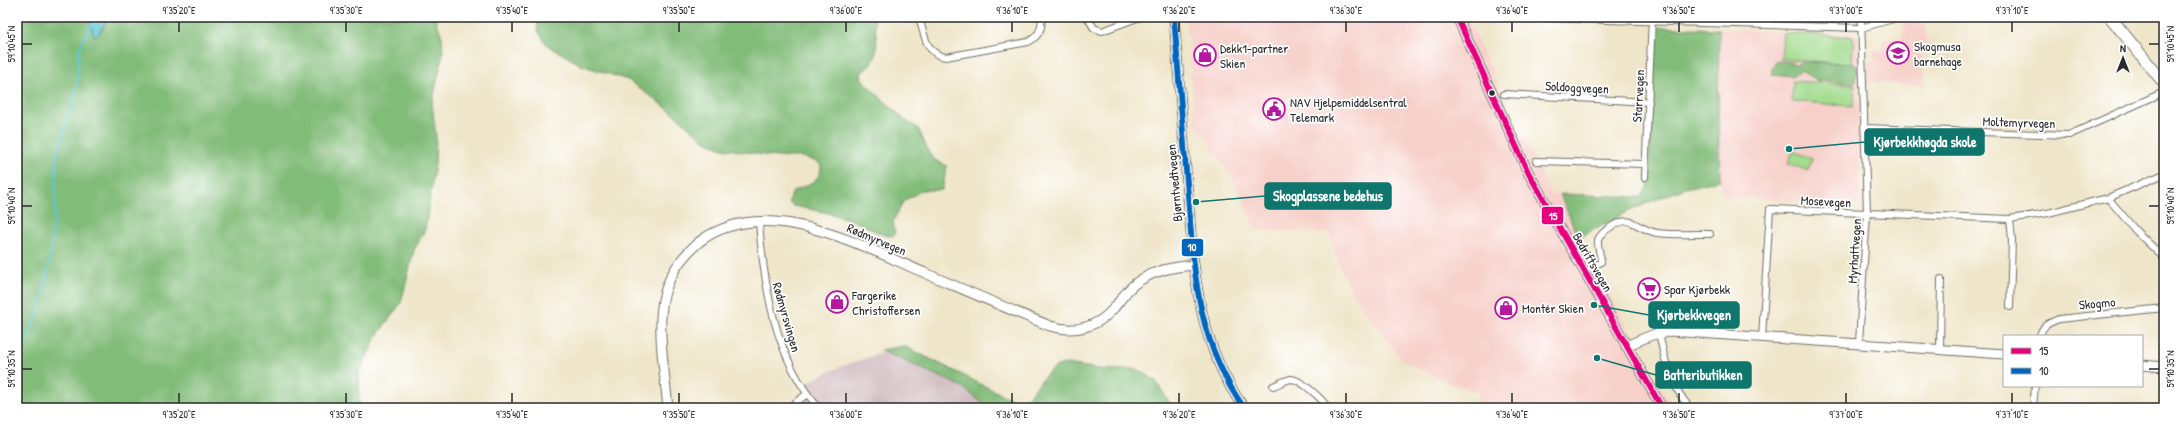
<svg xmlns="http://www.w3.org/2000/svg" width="2181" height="425" viewBox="0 0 2181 425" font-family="'Patrick Hand',sans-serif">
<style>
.built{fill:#f7d0ca}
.industrial{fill:#d2bec2}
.green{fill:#a3dc8e;stroke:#67845c}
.forest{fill:#82bc79;stroke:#567452}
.water{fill:#5cc7d4;stroke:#447980}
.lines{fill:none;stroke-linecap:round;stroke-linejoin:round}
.stream{stroke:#5cc7d4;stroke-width:2}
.street-casing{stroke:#706c63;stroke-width:8}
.secondary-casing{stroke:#706c63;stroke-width:11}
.highway-casing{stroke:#706c63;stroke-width:13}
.street{stroke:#fff;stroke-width:6}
.secondary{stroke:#fff;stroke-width:9}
.highway{stroke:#fff;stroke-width:11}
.bus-1-casing{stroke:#fff;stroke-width:9}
.bus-2-casing{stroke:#fff;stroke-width:9}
.bus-1{stroke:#e5007d;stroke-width:6}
.bus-2{stroke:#0065bd;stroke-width:6}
.ticks{fill:none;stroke:#2b2b2b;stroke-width:1.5}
.bus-dot{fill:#2b2b2b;stroke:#fff;stroke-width:1.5}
.labels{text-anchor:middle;stroke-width:3.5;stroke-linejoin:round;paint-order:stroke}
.poi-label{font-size:13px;fill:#2b2b2b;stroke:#fff;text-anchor:start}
.street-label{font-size:13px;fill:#2b2b2b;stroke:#fff}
.leader{fill:none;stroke:#0f766e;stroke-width:1.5}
.callout-dot{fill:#0f766e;stroke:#fff;stroke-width:1.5}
.callout{fill:#0f766e;stroke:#0f766e;stroke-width:1.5}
.callout-label{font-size:14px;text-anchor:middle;font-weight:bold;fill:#fff}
.line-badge{stroke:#fff;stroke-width:1.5}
.badge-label{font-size:11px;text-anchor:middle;font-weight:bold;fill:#fff}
.neatline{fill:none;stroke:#2b2b2b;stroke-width:1.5}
.ticks-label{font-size:10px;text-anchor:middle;fill:#2b2b2b}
</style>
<rect width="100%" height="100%" fill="#fff"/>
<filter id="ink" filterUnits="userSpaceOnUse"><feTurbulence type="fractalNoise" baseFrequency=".025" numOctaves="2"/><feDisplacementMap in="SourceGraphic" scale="8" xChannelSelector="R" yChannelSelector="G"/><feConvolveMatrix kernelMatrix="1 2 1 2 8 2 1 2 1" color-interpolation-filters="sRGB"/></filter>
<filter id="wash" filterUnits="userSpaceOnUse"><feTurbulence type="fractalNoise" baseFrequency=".012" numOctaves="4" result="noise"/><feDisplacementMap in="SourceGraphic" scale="16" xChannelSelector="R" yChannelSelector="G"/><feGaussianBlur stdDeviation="0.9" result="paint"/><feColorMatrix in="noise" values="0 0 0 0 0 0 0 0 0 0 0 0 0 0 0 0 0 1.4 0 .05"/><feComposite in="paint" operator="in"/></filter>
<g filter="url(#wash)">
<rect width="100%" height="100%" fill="#efe6ca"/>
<path class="built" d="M 1186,17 L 1467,17 L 1507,105 L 1552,196 L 1559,194 L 1578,238 L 1673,408 L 1473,408 L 1480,393 L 1450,383 L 1403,361 L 1355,298 L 1342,272 L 1329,233 L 1256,230 L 1231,175 L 1195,123 Z
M 1918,17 L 1925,19 L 1927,46 L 1921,47 L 1925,86 L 1867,81 L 1866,62 L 1875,62 L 1874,50 L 1883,50 L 1884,40 L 1903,37 L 1904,23 Z
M 1719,29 L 1858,35 L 1860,206 L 1724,196 L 1720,180 L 1718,117 Z"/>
<path class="industrial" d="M 884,352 L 961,386 L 989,408 L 793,408 L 811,395 L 804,384 L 837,368 Z"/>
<path class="green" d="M 1783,33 L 1853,37 L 1852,64 L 1781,59 Z
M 1793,81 L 1855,85 L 1853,106 L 1836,105 L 1836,103 L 1836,105 L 1792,101 Z
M 1793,151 L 1812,159 L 1808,171 L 1788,163 Z"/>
<path class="forest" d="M 17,17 L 88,17 L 94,36 L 102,30 L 108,17 L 435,17 L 442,37 L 443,53 L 432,104 L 436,137 L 435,164 L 425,230 L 414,250 L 401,303 L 376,337 L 359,374 L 359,408 L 17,408 Z
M 537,17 L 874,17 C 875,30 880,50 873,62 C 870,66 865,69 861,73 L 862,79 L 867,85 L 906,121 L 918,128 L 929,153 L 935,160 L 947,166 L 942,190 L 922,190 L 904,201 L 893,221 L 895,235 C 886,238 878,232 869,228 C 843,215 821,211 793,206 L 789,202 L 793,191 C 806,185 821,182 821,166 L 818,162 L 802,157 L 777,157 L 722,148 L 704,140 L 672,112 L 628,80 L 581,65 L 547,45 L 538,31 Z
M 1657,27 L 1719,29 L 1718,117 L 1720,180 L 1685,188 L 1635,208 L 1578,238 L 1560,194 L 1641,197 L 1648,186 L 1654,54 Z
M 1781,61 L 1791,62 L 1796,65 L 1801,62 L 1853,64 L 1856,65 L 1858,70 L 1856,82 L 1853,83 L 1817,80 L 1802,71 L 1792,76 L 1772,74 L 1772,68 L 1775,62 Z
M 904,346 L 1017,402 L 1025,400 L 1047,374 L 1057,366 L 1066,364 L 1106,370 L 1137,369 L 1155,380 L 1173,408 L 989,408 L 961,386 L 880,350 Z"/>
<path class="water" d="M 88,17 L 108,17 L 98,35 L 94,36 Z"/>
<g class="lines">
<path class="stream" d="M 17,359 L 39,312 L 49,264 L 55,216 L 57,154 L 77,86 L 79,49 L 91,25
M 17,397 L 24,408"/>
</g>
</g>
<g filter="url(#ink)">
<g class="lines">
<g class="street-casing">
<path id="street" d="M 919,17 C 924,34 926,55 946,57 L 1028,42 C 1038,37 1043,29 1041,17
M 1087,17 L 1094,28 L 1102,31 L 1140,17
M 1514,17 L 1861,28 L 1900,17
M 1770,17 L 1770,25
M 1504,94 L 1649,102
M 1864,128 L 2069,135 L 2164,92
M 1536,161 L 1645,164
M 1645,177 L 1652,17
M 2108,198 L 2136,231 L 2164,258
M 759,223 C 764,285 775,360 819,408
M 1584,272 L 1601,262 C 1601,255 1597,247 1598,240 C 1601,231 1622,218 1631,222 C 1640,226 1647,231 1657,233 C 1674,235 1693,234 1710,234
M 2010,307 L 2012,239 L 2010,219
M 1659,332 C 1664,360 1671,386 1690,408
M 2040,336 C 2042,325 2049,323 2059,319 L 2164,308
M 1762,338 L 1770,209 L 2010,219 L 2048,213 L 2108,198 L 2164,174
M 1859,343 L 1867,213 L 1861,17
M 1940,349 L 1941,279
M 1273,386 C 1279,384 1285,380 1291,379 C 1301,379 1323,400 1328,408
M 788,408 L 807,394
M 2033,408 L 2035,386"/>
</g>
<g class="secondary-casing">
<path id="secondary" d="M 1174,17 C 1178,72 1183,128 1187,183 C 1194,266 1194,337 1244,408
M 1457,17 L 1528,172 L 1662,408
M 1626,346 L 1652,335 L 1670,331 L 2004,354
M 2142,365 L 2164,367
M 668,408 C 665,375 657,332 663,300 C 668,276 681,257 699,242 C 765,192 861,246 925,273 C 967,291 1008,309 1050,326 C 1074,333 1097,328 1114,308 C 1121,299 1127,290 1136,283 C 1154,270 1173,267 1194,265"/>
</g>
<g class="highway-casing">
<path id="highway" d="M 2110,17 L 2164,83"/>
</g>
<use href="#street" class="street"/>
<use href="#secondary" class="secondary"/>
<use href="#highway" class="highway"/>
<g class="bus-1-casing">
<path id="bus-1" d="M 1457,17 L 1528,172 L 1662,408"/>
</g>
<g class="bus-2-casing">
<path id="bus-2" d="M 1174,17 C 1178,72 1183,128 1187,183 C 1194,266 1194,337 1244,408"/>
</g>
<use href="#bus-1" class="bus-1"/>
<use href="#bus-2" class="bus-2"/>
</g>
</g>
<path class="ticks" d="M 179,22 L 179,32M 346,22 L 346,32M 512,22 L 512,32M 679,22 L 679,32M 846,22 L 846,32M 1012,22 L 1012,32M 1179,22 L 1179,32M 1346,22 L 1346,32M 1512,22 L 1512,32M 1679,22 L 1679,32M 1846,22 L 1846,32M 2012,22 L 2012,32M 22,44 L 32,44M 2149,44 L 2159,44M 22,206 L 32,206M 2149,206 L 2159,206M 22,369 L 32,369M 2149,369 L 2159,369M 179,393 L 179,403M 346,393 L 346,403M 512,393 L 512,403M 679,393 L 679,403M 846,393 L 846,403M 1012,393 L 1012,403M 1179,393 L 1179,403M 1346,393 L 1346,403M 1512,393 L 1512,403M 1679,393 L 1679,403M 1846,393 L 1846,403M 2012,393 L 2012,403"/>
<defs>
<g id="school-ring" transform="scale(1.15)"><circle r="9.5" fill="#fff" stroke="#b5179e" stroke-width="1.5"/><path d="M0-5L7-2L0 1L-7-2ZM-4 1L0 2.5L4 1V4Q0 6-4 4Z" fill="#b5179e"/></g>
<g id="shop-ring" transform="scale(1.15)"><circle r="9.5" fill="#fff" stroke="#b5179e" stroke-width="1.5"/><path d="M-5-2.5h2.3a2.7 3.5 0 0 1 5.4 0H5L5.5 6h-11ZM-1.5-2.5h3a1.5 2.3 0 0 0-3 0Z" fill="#b5179e"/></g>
<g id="civic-ring" transform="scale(1.15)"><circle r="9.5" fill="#fff" stroke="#b5179e" stroke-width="1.5"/><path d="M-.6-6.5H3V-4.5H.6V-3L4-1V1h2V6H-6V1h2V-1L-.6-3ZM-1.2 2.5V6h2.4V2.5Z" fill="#b5179e"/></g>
<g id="supermarket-ring" transform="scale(1.15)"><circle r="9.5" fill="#fff" stroke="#b5179e" stroke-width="1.5"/><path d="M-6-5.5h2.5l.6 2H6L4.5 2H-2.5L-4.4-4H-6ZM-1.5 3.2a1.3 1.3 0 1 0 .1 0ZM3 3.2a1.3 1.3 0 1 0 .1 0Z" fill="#b5179e"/></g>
</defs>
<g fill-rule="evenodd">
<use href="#school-ring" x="1898" y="53"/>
<use href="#shop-ring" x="1205" y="55"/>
<use href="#civic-ring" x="1274" y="109"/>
<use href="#supermarket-ring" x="1649" y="289"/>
<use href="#shop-ring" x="837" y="302"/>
<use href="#shop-ring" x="1506" y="308"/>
</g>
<circle class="bus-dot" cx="1492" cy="93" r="3.5"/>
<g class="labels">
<g class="poi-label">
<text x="1914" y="51">Skogmusa<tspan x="1914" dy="15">barnehage</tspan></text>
<text x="1220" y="53">Dekk1-partner<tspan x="1220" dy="15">Skien</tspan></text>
<text x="1290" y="107">NAV Hjelpemiddelsentral<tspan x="1290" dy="15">Telemark</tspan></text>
<text x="1664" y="294">Spar Kjørbekk</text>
<text x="852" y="300">Fargerike<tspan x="852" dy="15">Christoffersen</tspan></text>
<text x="1522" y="313">Montér Skien</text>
</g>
<g class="street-label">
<text transform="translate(1577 87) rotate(3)" y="5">Soldoggvegen</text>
<text transform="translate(1638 96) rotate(-87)" y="5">Starrvegen</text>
<text transform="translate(2019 122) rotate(2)" y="5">Moltemyrvegen</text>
<text transform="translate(1174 183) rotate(-95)" y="5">Bjørntvedtvegen</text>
<text transform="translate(1826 201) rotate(3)" y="5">Mosevegen</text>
<text transform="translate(877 239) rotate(23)" y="5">Rødmyrvegen</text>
<text transform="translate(1854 251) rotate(-86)" y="5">Myrhattvegen</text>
<text transform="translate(1593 262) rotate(60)" y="5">Bedriftsvegen</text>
<text transform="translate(2097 303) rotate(-5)" y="5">Skogmo</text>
<text transform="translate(787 317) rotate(74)" y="5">Rødmyrsvingen</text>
</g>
</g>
<path class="leader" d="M1789 149L1865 142M1196 202L1265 196M1594 305L1649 315M1597 358L1656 375"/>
<g class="callout-dot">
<circle cx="1789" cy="149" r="4"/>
<circle cx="1196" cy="202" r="4"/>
<circle cx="1594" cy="305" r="4"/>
<circle cx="1597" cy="358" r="4"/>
</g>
<g class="callout">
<rect x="1865" y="129" width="119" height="26" rx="4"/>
<rect x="1265" y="183" width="126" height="26" rx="4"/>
<rect x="1649" y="302" width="90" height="26" rx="4"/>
<rect x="1656" y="362" width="95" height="26" rx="4"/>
</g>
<g class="callout-label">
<text x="1925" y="147">Kjørbekkhøgda skole</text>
<text x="1328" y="201">Skogplassene bedehus</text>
<text x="1694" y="320">Kjørbekkvegen</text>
<text x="1703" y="380">Batteributikken</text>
</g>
<g class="line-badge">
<rect x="1541" y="206" width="23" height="19" rx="4" fill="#e5007d"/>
<rect x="1181" y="238" width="23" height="19" rx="4" fill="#0065bd"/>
</g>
<g class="badge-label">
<text x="1553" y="220">15</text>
<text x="1192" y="251">10</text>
</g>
<rect width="2181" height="425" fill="none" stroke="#fff" stroke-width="44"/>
<rect x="2003" y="335" width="140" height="52" fill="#ffffff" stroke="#aaaaaa"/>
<rect x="2011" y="348" width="20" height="6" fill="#e5007d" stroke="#aaaaaa"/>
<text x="2039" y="355" font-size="12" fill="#2b2b2b">15</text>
<rect x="2011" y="368" width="20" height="6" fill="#0065bd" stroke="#aaaaaa"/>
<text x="2039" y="375" font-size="12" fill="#2b2b2b">10</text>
<g transform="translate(2123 58)" stroke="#ffffff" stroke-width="3" paint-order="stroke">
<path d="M0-3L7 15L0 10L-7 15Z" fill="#2b2b2b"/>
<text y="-6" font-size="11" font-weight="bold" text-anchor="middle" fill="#2b2b2b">N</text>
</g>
<rect x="22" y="22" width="2137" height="381" class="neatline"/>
<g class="ticks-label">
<text x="179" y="14">9°35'20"E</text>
<text x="346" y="14">9°35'30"E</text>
<text x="512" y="14">9°35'40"E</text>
<text x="679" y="14">9°35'50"E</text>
<text x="846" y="14">9°36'00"E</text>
<text x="1012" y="14">9°36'10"E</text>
<text x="1179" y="14">9°36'20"E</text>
<text x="1346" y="14">9°36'30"E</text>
<text x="1512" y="14">9°36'40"E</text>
<text x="1679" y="14">9°36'50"E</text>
<text x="1846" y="14">9°37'00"E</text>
<text x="2012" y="14">9°37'10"E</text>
<text transform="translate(11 44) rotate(-90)" y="4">59°10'45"N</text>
<text transform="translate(2170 44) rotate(-90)" y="4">59°10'45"N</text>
<text transform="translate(11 206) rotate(-90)" y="4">59°10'40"N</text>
<text transform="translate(2170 206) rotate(-90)" y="4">59°10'40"N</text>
<text transform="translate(11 369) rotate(-90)" y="4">59°10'35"N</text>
<text transform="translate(2170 369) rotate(-90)" y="4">59°10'35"N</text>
<text x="179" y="418">9°35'20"E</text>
<text x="346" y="418">9°35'30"E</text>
<text x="512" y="418">9°35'40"E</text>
<text x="679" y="418">9°35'50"E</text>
<text x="846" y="418">9°36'00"E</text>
<text x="1012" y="418">9°36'10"E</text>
<text x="1179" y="418">9°36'20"E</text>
<text x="1346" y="418">9°36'30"E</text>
<text x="1512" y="418">9°36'40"E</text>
<text x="1679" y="418">9°36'50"E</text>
<text x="1846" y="418">9°37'00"E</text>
<text x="2012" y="418">9°37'10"E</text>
</g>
</svg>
